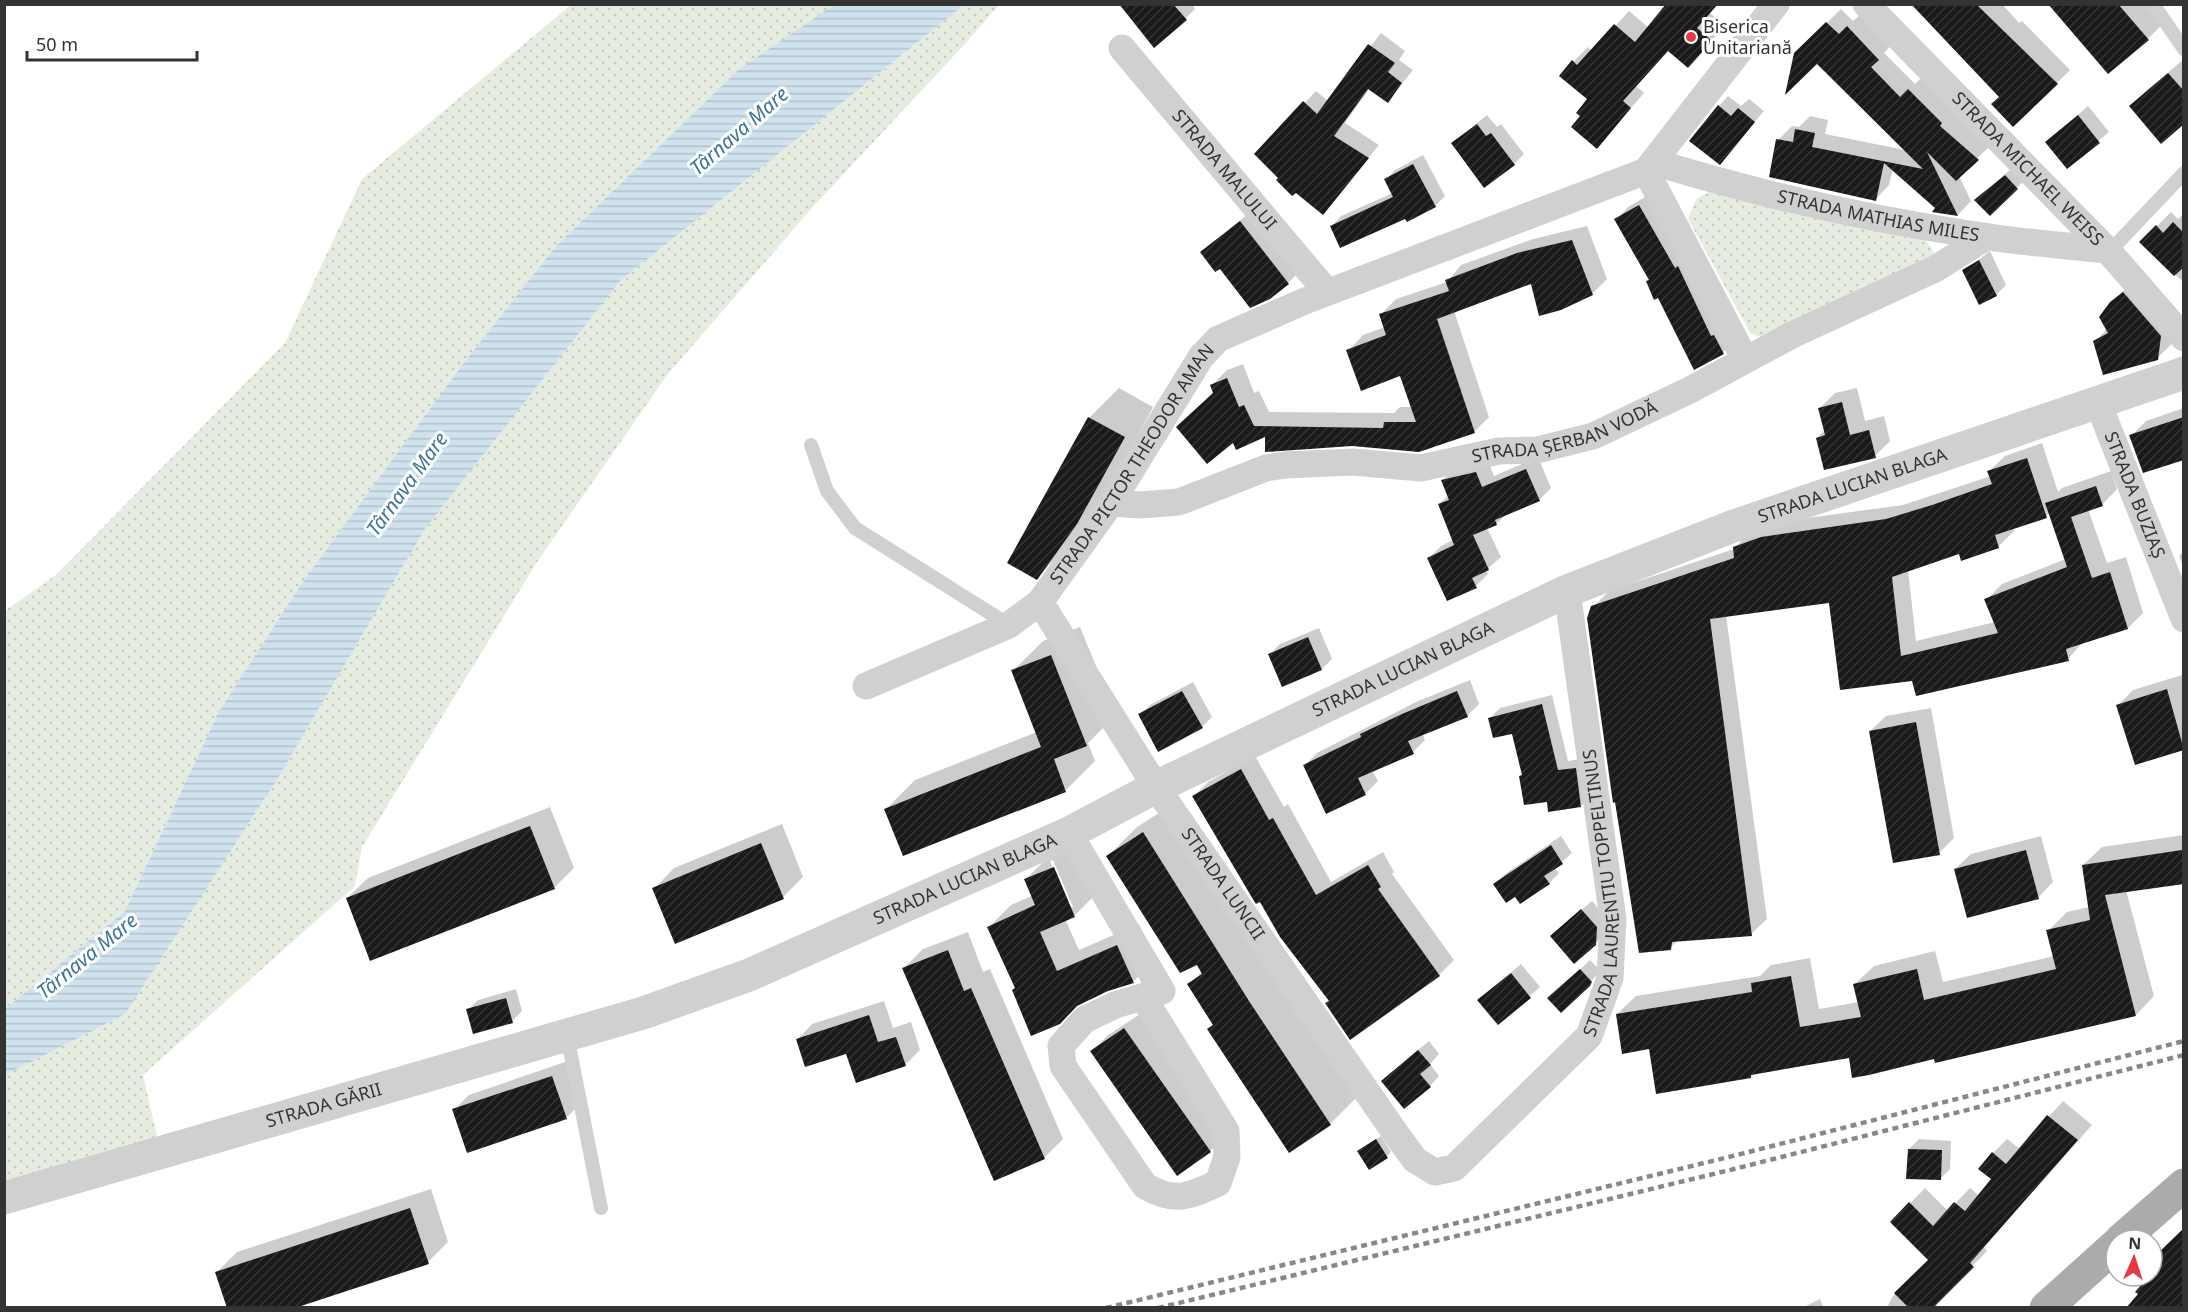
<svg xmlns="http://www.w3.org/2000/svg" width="2188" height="1312" viewBox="0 0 2188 1312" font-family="'Noto Sans',sans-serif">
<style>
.grass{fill:url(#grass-dots)}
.water{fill:url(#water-rules)}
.shadow{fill:#0003;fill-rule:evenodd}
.building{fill:url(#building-hatch)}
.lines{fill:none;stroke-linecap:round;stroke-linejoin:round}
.service{stroke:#d0d0d0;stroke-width:14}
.minor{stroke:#d0d0d0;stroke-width:27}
.tertiary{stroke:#d0d0d0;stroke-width:33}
.primary{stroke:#ababab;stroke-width:33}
.rail{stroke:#888;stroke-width:4.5;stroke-dasharray:6 4.5;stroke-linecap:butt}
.poi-dot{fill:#e63946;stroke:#fff;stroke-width:2}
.labels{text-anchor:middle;stroke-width:6;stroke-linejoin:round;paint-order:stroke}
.poi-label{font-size:18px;fill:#333;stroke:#fff;text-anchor:start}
.street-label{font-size:18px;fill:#333;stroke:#fff}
.water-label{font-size:20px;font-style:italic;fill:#3f7597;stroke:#fff}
</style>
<defs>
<pattern id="grass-dots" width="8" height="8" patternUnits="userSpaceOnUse" patternTransform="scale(1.5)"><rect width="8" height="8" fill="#e6ecdf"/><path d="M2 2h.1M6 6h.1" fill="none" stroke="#c6cbc0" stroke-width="1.8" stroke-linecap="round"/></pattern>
<pattern id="water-rules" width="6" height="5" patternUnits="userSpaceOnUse" patternTransform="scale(1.5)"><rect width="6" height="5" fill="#cfe2ee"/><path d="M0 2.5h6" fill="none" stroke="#b2c2cd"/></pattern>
<pattern id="building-hatch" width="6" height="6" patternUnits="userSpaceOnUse" patternTransform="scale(1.5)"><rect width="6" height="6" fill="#1a1a1a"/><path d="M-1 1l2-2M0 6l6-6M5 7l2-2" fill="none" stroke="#333"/></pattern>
</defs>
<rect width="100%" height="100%" fill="#fff"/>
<path class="grass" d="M 571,5 L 835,5 L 738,70 L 555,247 L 462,365 L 306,577 L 219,711 L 125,911 L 5,1009 L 5,611 L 57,574 L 285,343 L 362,179 Z
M 964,5 L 999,5 L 964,45 L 811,209 L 667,375 L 537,562 L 362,847 L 355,886 L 143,1075 L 161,1153 L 5,1198 L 5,1075 L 125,1013 L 275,783 L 425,529 L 620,281 Z
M 1725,183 L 1917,226 L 1936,256 L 1771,340 L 1751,334 L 1688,219 L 1696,199 Z"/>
<path class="water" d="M 835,4 L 964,5 L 620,281 L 425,529 L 275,783 L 125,1014 L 5,1075 L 5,1009 L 125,911 L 219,711 L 306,577 L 462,365 L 555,247 L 738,70 Z"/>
<path class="shadow" d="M 1121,4 L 1192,4 L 1195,9 L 1185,19 Z
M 1717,4 L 1710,13 L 1725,26 L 1688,66 L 1669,50 L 1636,86 L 1644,93 L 1597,147 L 1582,116 L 1589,99 L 1573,62 L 1588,47 L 1592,51 L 1629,11 L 1649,28 Z
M 1913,4 L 2002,4 L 2019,23 L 2022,21 L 2070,70 L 2057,83 L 2001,96 Z
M 2050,4 L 2156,4 L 2168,18 L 2148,39 Z
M 1841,9 L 1853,21 L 1861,14 L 1891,45 L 1884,53 L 1915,84 L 1923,76 L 1991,145 L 1959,176 L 1971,201 L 1958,215 L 1935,211 L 1937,208 L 1893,169 L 1889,185 L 1876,199 L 1778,140 L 1792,126 L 1799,127 L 1810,116 L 1828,120 L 1825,134 L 1905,150 L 1817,62 L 1795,54 Z
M 1381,33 L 1405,51 L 1399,60 L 1413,70 L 1388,101 L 1370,88 L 1345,123 L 1379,145 L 1323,213 L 1256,154 L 1316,91 L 1328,101 Z
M 2184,59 L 2184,122 L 2131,106 L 2146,91 Z
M 1728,96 L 1741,106 L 1749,99 L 1764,111 L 1720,163 L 1719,106 Z
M 2088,106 L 2109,132 L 2068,167 L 2047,142 Z
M 1487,115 L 1497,127 L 1501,124 L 1524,154 L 1514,164 L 1453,143 Z
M 1423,155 L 1445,196 L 1435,206 L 1332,226 L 1341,216 L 1393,193 L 1386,179 L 1395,170 Z
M 2021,160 L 2032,173 L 1990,214 L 1976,200 Z
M 1652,193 L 1736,340 L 1723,352 L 1694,368 L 1658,296 L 1648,281 L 1650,279 L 1616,220 L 1628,207 Z
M 1256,207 L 1303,268 L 1288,283 L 1220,267 L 1202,252 Z
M 2171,212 L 2178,219 L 2184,214 L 2184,283 L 2141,242 Z
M 1587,226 L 1607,279 L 1592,294 L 1532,282 L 1454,311 L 1489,417 L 1474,432 L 1267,435 L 1236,448 L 1212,385 L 1227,370 L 1243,364 L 1254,393 L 1259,391 L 1269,412 L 1394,413 L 1400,407 L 1412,407 L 1401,374 L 1348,351 L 1363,335 L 1385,327 L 1381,314 L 1396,299 L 1447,282 L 1461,265 L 1533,239 Z
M 1990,251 L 2006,285 L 1996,295 L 1964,271 Z
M 2127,287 L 2173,343 L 2157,358 L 2095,342 L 2107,329 L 2111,303 Z
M 1119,388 L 1153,407 L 1106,493 L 1066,548 L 1036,578 L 1009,562 L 1089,418 Z
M 1857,388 L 1865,421 L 1884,416 L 1890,441 L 1875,456 L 1817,438 L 1825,430 L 1820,408 L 1835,393 Z
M 2184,408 L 2184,458 L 2131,436 L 2146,421 Z
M 2042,443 L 2058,492 L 2062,488 L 2111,471 L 2117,489 L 2102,505 L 2088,509 L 2107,563 L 2126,557 L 2143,613 L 2128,628 L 2083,642 L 2068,659 L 1914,679 L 1830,601 L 1726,615 L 1767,919 L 1751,934 L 1678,940 L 1670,948 L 1593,607 L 1609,591 L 1734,549 L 1750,531 L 1778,522 L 1903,505 L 1991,476 L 1989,471 L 2005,456 ZM 2050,512 L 2066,559 L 2002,584 L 1986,600 L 1995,622 L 1916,641 L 1908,570 L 1960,552 L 1998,547 L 2014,531 L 2013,527 L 2046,516 Z
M 1538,457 L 1551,488 L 1539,500 L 1507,514 L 1496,524 L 1487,528 L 1501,557 L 1486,570 L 1488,574 L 1476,586 L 1429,558 L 1441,546 L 1453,540 L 1439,504 L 1449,495 L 1443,480 L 1455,468 L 1488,461 L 1494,476 Z
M 2184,551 L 2184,568 L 2179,556 Z
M 1080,627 L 1116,715 L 1088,743 L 1095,761 L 1066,790 L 904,854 L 886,809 L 915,780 L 1037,732 L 1013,671 L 1043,641 Z
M 1319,628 L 1332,659 L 1322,669 L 1270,654 L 1280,644 Z
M 2182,675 L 2184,681 L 2184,749 L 2118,705 L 2133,690 Z
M 1470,680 L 1479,704 L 1467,716 L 1422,733 L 1425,740 L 1413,752 L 1372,770 L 1378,781 L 1366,793 L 1327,812 L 1305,765 L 1317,753 L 1416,702 Z
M 1193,682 L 1212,717 L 1202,727 L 1140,715 L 1150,705 Z
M 1552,695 L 1568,761 L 1585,758 L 1591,796 L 1581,806 L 1548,800 L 1523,774 L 1513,732 L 1490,718 L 1500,708 Z
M 1931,708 L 1954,838 L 1939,853 L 1870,731 L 1886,716 Z
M 1255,756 L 1284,807 L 1288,804 L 1331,882 L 1383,852 L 1394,872 L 1392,874 L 1454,960 L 1439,975 L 1351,1037 L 1330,1000 L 1194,796 L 1208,782 Z
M 1173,804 L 1360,1094 L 1330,1124 L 1289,1151 L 1209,1029 L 1214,1024 L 1189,985 L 1202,971 L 1108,856 L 1137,827 Z
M 550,807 L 574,868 L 554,888 L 347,898 L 368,878 Z
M 782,824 L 803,877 L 783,897 L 654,889 L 674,868 Z
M 2184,835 L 2184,882 L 2126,890 L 2154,996 L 2136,1015 L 1935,1057 L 1850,1056 L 1755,1072 L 1751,1077 L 1651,1048 L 1617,1014 L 1636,996 L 1760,976 L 1771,965 L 1810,958 L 1819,1009 L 1859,1002 L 1855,984 L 1874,966 L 1935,951 L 1943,982 L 2054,956 L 2048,931 L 2067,912 L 2089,907 L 2083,865 L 2102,847 Z
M 1561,836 L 1572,853 L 1555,868 L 1559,873 L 1549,883 L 1495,884 L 1505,874 Z
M 2041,836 L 2053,882 L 2038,898 L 1955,869 L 1971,854 Z
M 1076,846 L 1096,894 L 1074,916 L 1065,919 L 1079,950 L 1139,924 L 1155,960 L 1134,981 L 1108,989 L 1016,987 L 989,927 L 1011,905 L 1032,896 L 1025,880 L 1047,858 ZM 1053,860 L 1073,907 L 1069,907 L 1050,861 Z
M 1592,901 L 1606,917 L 1605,933 L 1595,944 L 1562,926 Z
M 968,932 L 983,972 L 990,969 L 1063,1139 L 1044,1158 L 904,968 L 923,949 Z
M 1590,960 L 1601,971 L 1561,1011 L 1559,989 Z
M 1521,964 L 1540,987 L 1498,1023 L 1489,991 Z
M 516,989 L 522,1011 L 512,1021 L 468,1010 L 478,1000 Z
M 884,1001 L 893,1028 L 911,1022 L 920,1050 L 905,1065 L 797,1040 L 812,1024 Z
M 1140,1014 L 1225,1136 L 1210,1151 L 1092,1051 L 1107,1036 Z
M 1429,1041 L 1439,1054 L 1430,1064 L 1439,1076 L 1430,1086 L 1392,1072 Z
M 568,1061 L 581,1103 L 566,1118 L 454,1110 L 469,1095 Z
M 2063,1101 L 2092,1125 L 1984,1247 L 1987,1251 L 1938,1301 L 1934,1308 L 1887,1308 L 1892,1297 L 1930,1260 L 1892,1222 L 1925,1188 L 1948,1211 L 1970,1188 L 1979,1196 L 1993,1179 L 1993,1153 L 2007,1139 L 2020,1149 Z
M 1381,1136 L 1391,1152 L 1387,1156 L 1364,1147 Z
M 1919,1139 L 1951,1141 L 1950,1169 L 1940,1179 L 1909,1149 Z
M 431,1189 L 448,1242 L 428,1262 L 217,1272 L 237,1252 Z
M 1820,1299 L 1824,1308 L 1802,1308 Z"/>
<path class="building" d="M 1119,4 L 1173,4 L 1187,20 L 1154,48 Z
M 1666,4 L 1718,4 L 1697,28 L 1712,41 L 1688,68 L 1668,51 L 1623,101 L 1631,108 L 1597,149 L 1571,127 L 1580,116 L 1576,113 L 1587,99 L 1559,76 L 1572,60 L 1577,65 L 1614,24 L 1635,42 Z
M 1911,4 L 1976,4 L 2058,84 L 2013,127 L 1991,104 L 1999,97 Z
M 2048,4 L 2118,4 L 2149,40 L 2108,74 Z
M 1826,22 L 1839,34 L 1847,26 L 1879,60 L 1871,67 L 1900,97 L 1908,89 L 1942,123 L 1940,126 L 1979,160 L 1956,181 L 1927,152 L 1958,216 L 1932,212 L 1935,208 L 1884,163 L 1876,201 L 1769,177 L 1776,139 L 1793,142 L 1795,129 L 1815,133 L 1812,147 L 1923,169 L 1817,64 L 1785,95 L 1794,53 Z
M 1368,44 L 1395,63 L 1388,72 L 1402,83 L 1388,103 L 1368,89 L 1334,136 L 1369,158 L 1323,215 L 1296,193 L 1292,196 L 1276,180 L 1278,178 L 1254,154 L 1303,101 L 1317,114 Z
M 2168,73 L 2184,91 L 2184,124 L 2161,144 L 2129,106 Z
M 1718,105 L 1731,116 L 1738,108 L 1755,122 L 1720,165 L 1689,141 Z
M 2078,115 L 2100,143 L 2067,169 L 2045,142 Z
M 1477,124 L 1486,136 L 1491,133 L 1515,165 L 1484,188 L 1451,143 Z
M 1413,164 L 1436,207 L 1407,222 L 1405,219 L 1340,248 L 1330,226 L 1393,197 L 1384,179 Z
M 2005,175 L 2018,189 L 1990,216 L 1974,200 Z
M 1639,205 L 1675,268 L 1678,266 L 1711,336 L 1714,335 L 1724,354 L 1694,370 L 1658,298 L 1654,300 L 1646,281 L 1649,280 L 1614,219 Z
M 1240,221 L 1289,284 L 1270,299 L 1250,308 L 1220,269 L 1215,272 L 1200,252 Z
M 2173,222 L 2184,233 L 2184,267 L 2174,276 L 2139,242 L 2156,225 L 2163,233 Z
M 1572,240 L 1593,295 L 1561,310 L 1539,316 L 1531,284 L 1437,319 L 1475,433 L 1419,452 L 1352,446 L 1265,452 L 1265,437 L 1236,450 L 1233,443 L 1207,464 L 1176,427 L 1213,393 L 1210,385 L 1227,378 L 1239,407 L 1244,405 L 1254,426 L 1383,428 L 1384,422 L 1416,422 L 1400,376 L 1361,391 L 1346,350 L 1386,335 L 1379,314 L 1449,291 L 1445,280 L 1517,253 Z
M 1979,260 L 1997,296 L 1979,305 L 1962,270 Z
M 2123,292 L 2161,336 L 2158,360 L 2103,375 L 2093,341 L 2108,333 L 2099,317 L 2110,302 Z
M 1842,402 L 1850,435 L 1869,430 L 1876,458 L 1824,470 L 1816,438 L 1825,435 L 1818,408 Z
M 1088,417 L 1125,437 L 1077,524 L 1037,580 L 1007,563 Z
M 2184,417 L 2184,460 L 2143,473 L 2129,435 Z
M 2027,458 L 2047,518 L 1995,535 L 1999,548 L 1961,561 L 1959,554 L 1892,577 L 1901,656 L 1998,633 L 1984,599 L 2067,567 L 2045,503 L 2096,486 L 2103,506 L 2071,517 L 2092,578 L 2110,572 L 2128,629 L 2066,649 L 2069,661 L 1916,696 L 1912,681 L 1840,690 L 1829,603 L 1710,619 L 1752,936 L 1672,942 L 1671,950 L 1639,953 L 1615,802 L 1613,803 L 1587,618 L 1591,606 L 1734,558 L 1733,547 L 1761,537 L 1886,519 L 1932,505 L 1992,484 L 1987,471 Z
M 1526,469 L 1540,501 L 1495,520 L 1497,525 L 1473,535 L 1489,570 L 1472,578 L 1477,588 L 1447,601 L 1427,558 L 1454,545 L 1438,504 L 1449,500 L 1441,480 L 1476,472 L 1482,487 Z
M 1308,637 L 1322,670 L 1282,687 L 1268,654 Z
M 1051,655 L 1087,746 L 1054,759 L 1066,792 L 903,856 L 884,809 L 1041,747 L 1011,670 Z
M 2167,689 L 2184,750 L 2135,765 L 2116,705 Z
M 1182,691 L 1203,728 L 1158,752 L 1138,714 Z
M 1457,691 L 1468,717 L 1408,741 L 1414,754 L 1358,778 L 1366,795 L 1326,814 L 1303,765 L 1361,737 L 1360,734 L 1402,714 Z
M 1542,704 L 1558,770 L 1576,768 L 1581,807 L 1548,812 L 1547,802 L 1524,805 L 1519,776 L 1522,775 L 1512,734 L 1493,738 L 1488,718 Z
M 1916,722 L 1940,855 L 1893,863 L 1869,731 Z
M 1241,769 L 1269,820 L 1273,818 L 1316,895 L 1368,865 L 1381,887 L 1378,889 L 1440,976 L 1350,1040 L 1325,1003 L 1329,1001 L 1280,937 L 1260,902 L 1256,904 L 1254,901 L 1192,796 Z
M 530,826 L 555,889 L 370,961 L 346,898 Z
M 1143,832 L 1249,1001 L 1331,1125 L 1289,1153 L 1207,1029 L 1213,1025 L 1187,984 L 1202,974 L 1197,965 L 1180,973 L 1106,856 Z
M 761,843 L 784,899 L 675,944 L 652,888 Z
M 1551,845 L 1563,864 L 1544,876 L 1550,884 L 1520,904 L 1515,897 L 1506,903 L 1493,884 Z
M 2026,850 L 2039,899 L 1967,918 L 1954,869 Z
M 2182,850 L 2184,884 L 2105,895 L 2136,1016 L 1935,1063 L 1934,1059 L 1869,1075 L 1852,1078 L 1849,1058 L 1751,1075 L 1751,1078 L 1656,1094 L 1649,1049 L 1622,1054 L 1616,1014 L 1752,992 L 1751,983 L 1791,976 L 1800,1027 L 1861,1017 L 1853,984 L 1917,969 L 1924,1000 L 2056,969 L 2046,930 L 2090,920 L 2082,865 Z
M 1054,867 L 1075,917 L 1040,932 L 1057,971 L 1117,945 L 1134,983 L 1108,991 L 1077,1006 L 1060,1024 L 1031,1036 L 1012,990 L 1015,988 L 987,927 L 1035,905 L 1024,879 Z
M 1581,909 L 1597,927 L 1596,945 L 1574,964 L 1550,936 Z
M 948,950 L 964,991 L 971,988 L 1045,1159 L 994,1181 L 902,968 Z
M 1580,969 L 1592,982 L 1590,986 L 1561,1013 L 1547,998 Z
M 1511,973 L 1531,998 L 1498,1025 L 1477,1000 Z
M 506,998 L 513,1023 L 473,1034 L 466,1009 Z
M 869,1015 L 878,1042 L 896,1037 L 906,1066 L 856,1083 L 846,1054 L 805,1067 L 796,1039 Z
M 1124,1028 L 1211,1152 L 1177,1176 L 1090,1051 Z
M 1418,1050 L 1431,1065 L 1420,1074 L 1431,1087 L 1404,1109 L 1381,1081 Z
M 552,1076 L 567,1119 L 467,1153 L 452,1109 Z
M 2047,1115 L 2078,1140 L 1970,1263 L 1974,1267 L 1933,1308 L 1909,1308 L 1894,1293 L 1928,1260 L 1890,1222 L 1909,1202 L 1933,1226 L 1954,1202 L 1965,1211 L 1991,1179 L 1978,1169 L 1992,1152 L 2006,1164 Z
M 1376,1139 L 1388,1158 L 1369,1170 L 1357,1151 Z
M 1908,1149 L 1942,1150 L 1941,1180 L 1906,1179 Z
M 410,1208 L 429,1264 L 295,1308 L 227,1308 L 215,1272 Z
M 2184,1228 L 2184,1308 L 2126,1308 L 2138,1294 L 2135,1292 L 2149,1276 L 2152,1276 L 2152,1272 L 2162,1261 L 2156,1255 Z"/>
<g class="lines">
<path class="service" d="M 2153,4 L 2184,49
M 2109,252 L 2184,173
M 811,445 L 827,491 L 855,528 L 1009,625
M 567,1035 L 601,1208"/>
<g class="minor">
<path id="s1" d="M 1866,4 L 2109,252 L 2184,338"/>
<path id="s2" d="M 1122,48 L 1327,292"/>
<path id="s3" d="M 1654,162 C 1762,195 1873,220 1983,236 C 2024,243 2065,245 2106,250"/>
<path d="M 1646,171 L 1745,359"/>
<path id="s4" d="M 2098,403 L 2184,619"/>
<path id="s5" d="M 1111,503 L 1140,505 L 1179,502 L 1266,468 L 1285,465 L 1353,462 L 1421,468 L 1499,451 L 1537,450 L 1593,436 L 1690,390 L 1792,335 L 1935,269 L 1986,237"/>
<path id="s6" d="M 1040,602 L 1156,787 L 1396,1134 L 1415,1160 L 1435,1172 L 1454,1168 L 1589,1036 L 1610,978 L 1613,919 L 1567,591"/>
<path id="s7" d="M 866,686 L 1009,625 L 1040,602 L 1111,503 L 1201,357 L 1218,339 L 1305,301 L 1646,171 L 1776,4"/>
<path d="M 1069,833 L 1162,991 L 1115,1005 L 1084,1020 L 1061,1046 L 1063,1066 L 1145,1186 C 1175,1203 1188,1197 1218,1183 L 1227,1157 L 1226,1131 L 1143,997"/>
</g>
<path class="tertiary" id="s8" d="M 4,1198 L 643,1013 L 749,975 L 1069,833 L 1156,787 L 1567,591 L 1731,527 L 2184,373"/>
<path class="primary" d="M 2121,1240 L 2184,1185
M 2046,1308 L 2116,1245"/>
<path class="rail" d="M 1106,1308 L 1729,1157 L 2184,1041
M 1158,1308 L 1734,1169 L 2184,1055"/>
</g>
<circle class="poi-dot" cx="1691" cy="37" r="6"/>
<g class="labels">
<g class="poi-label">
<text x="1703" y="33">Biserica<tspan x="1703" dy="21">Unitariană</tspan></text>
</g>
<g class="street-label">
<text dy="6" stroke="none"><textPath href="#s1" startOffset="231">STRADA MICHAEL WEISS</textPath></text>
<text dy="6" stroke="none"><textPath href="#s2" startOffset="159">STRADA MALULUI</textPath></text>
<text dy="6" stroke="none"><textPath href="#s3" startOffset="231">STRADA MATHIAS MILES</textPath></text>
<text dy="6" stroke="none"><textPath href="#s5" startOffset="466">STRADA ȘERBAN VODĂ</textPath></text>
<text dy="6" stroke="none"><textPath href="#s7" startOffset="360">STRADA PICTOR THEODOR AMAN</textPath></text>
<text dy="6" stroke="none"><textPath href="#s8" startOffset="1986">STRADA LUCIAN BLAGA</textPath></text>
<text dy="6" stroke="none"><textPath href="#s4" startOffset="99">STRADA BUZIAȘ</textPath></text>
<text dy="6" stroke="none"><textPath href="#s8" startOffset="1500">STRADA LUCIAN BLAGA</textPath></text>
<text dy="6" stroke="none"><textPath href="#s8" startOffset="1014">STRADA LUCIAN BLAGA</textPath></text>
<text dy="6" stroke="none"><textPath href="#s6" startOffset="336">STRADA LUNCII</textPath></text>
<text dy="6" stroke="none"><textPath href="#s6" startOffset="1050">STRADA LAURENTIU TOPPELTINUS</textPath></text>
<text dy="6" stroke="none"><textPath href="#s8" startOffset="333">STRADA GĂRII</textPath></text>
</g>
<g class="water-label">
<text transform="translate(739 131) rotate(-41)" y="7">Târnava Mare</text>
<text transform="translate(407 484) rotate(-54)" y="7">Târnava Mare</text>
<text transform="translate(87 956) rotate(-39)" y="7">Târnava Mare</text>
</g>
</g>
<rect width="2188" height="1312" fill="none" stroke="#333333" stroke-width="12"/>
<g transform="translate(2134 1258) rotate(3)"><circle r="28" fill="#ffffff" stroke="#adadad" stroke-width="1.5"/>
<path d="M0-4.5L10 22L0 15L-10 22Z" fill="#e63946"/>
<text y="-9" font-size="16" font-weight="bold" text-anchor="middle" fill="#333333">N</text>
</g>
<path d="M27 51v9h170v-9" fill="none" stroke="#333333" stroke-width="3"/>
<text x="36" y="51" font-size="18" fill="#333333" stroke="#ffffff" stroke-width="4.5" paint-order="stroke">50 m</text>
</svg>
